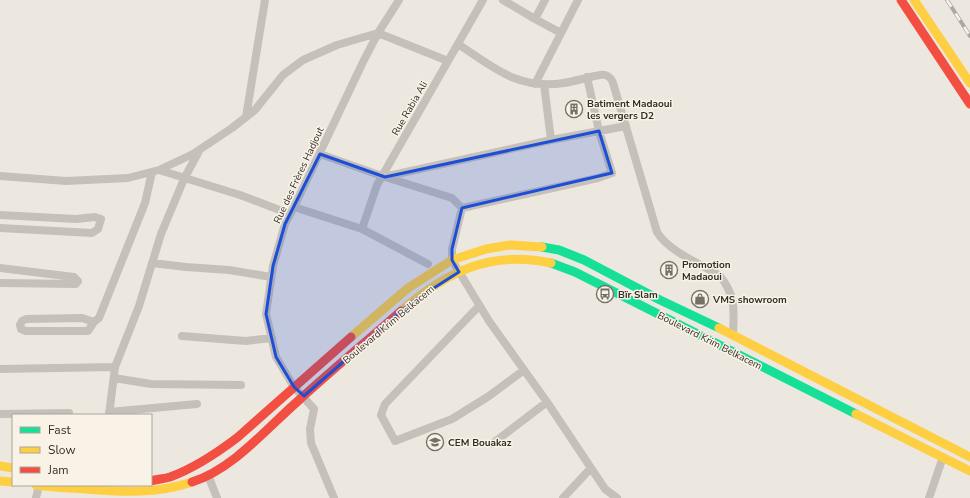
<svg xmlns="http://www.w3.org/2000/svg" width="970" height="498" viewBox="0 0 970 498" font-family="'Nunito Sans',sans-serif">
<style>
.lines{fill:none;stroke-linecap:round;stroke-linejoin:round}
.street{stroke:#c5c0b9;stroke-width:8}
.fast{stroke:#16e098;stroke-width:9}
.slow{stroke:#ffcf43;stroke-width:9}
.jam{stroke:#f24e42;stroke-width:9}
.rail-casing{stroke:#ada8a3;stroke-width:4}
.rail{stroke:#f9f3e7;stroke-width:2.5;stroke-dasharray:8;stroke-linecap:butt}
.marked{fill:#1d4ed8;fill-opacity:0.2;stroke:#1d4ed8;stroke-width:3;stroke-linejoin:round}
.labels{text-anchor:middle;stroke-width:3;stroke-linejoin:round;paint-order:stroke}
.poi-label{font-size:10px;font-weight:bold;fill:#362d28;stroke:#f9f3e7;text-anchor:start}
.street-label{font-size:10px;fill:#362d28;stroke:#f9f3e7}
</style>
<rect width="100%" height="100%" fill="#ece8e0"/>
<g class="lines">
<path class="street" d="M 503,0 L 535,19 L 561,33
M 535,19 L 545,0
M 458,44 C 494,68 518,90 564,83 C 576,81 588,77 600,75 C 606,74 611,77 613,83 L 657,232 C 668,251 701,264 720,276 C 736,296 734,310 733,335
M 535,84 L 578,0
M 544,84 L 551,140
M 246,117 L 265,0
M 320,154 L 382,176 L 452,198 L 462,208 L 452,249 L 452,260 L 489,321 L 547,402 L 605,489 L 617,498
M 159,170 L 240,195 L 290,214
M 0,176 L 66,181 L 128,178 L 159,170 L 193,154 L 232,128 L 255,110 L 283,75 L 303,60 L 337,45 L 378,33 L 448,61
M 388,176 L 551,140 L 626,126
M 294,207 L 362,229 L 428,264
M 462,208 L 598,178 L 612,173 L 599,131 L 587,77
M 0,215 L 76,219 L 95,217 L 101,219 L 98,229 L 92,233 L 0,228
M 362,229 L 377,185 L 483,0
M 152,263 L 186,267 L 229,270 L 271,277
M 0,268 L 74,277 L 78,281 L 76,284 L 0,283
M 479,306 L 385,404 L 381,415 L 395,441 L 452,419 L 489,396 L 524,370
M 94,322 L 82,318 L 26,319 L 22,321 L 20,325 L 21,329 L 26,331 L 88,331 L 94,322 L 99,318 L 145,203 L 152,172
M 182,336 L 246,341 L 272,338
M 0,369 L 115,367
M 114,378 L 151,384 L 241,385
M 109,412 L 197,404
M 0,414 L 69,413
M 109,415 L 115,367 L 139,306 L 161,234 L 184,179 L 199,151
M 492,444 L 547,402
M 208,475 L 217,498
M 36,498 L 39,485
M 334,498 L 311,443 L 310,429 L 314,409 L 294,387 L 276,357 L 266,314 L 273,266 L 285,224 L 294,207 L 363,62 L 378,33 L 399,0
M 563,498 L 591,468
M 929,498 L 943,457"/>
<path class="fast" d="M 542,247 L 559,250 L 584,260 L 660,300 L 719,328
M 551,263 L 575,272 L 856,414"/>
<path class="slow" d="M 914,0 L 970,83
M 401,311 C 446,272 490,250 551,263
M 719,328 L 970,457
M 351,337 L 408,288 L 452,260 L 486,249 L 510,245 L 542,247
M 856,414 L 970,471
M 0,466 L 13,468
M 0,481 L 13,482
M 36,485 C 52,487 69,488 85,489 C 122,492 157,494 192,482"/>
<path class="jam" d="M 901,0 L 970,104
M 151,481 C 157,479 164,479 170,477 C 195,468 217,453 238,437 L 351,337
M 192,482 C 233,469 266,429 298,401 C 332,370 367,341 401,311"/>
<g class="rail-casing">
<path id="rail" d="M 947,0 L 970,36"/>
</g>
<use href="#rail" class="rail"/>
</g>
<path class="marked" d="M 599,131 L 612,173 L 462,208 L 452,249 L 452,260 L 459,272 L 412,302 L 304,396 L 294,387 L 276,357 L 266,314 L 273,266 L 285,224 L 320,154 L 385,177 Z"/>
<defs>
<g id="building-ring" transform="scale(0.9)"><circle r="9.5" fill="#f9f3e7" stroke="#766e68" stroke-width="1.5"/><path d="M-4-6H4V6H1V3H-1V6H-4ZM-2.5-4.3h1.7v1.8h-1.7ZM.8-4.3h1.7v1.8H.8ZM-2.5-1h1.7V.8h-1.7ZM.8-1h1.7V.8H.8Z" fill="#766e68"/></g>
<g id="bus-ring" transform="scale(0.9)"><circle r="9.5" fill="#f9f3e7" stroke="#766e68" stroke-width="1.5"/><path d="M-5-6H5V4H4V6H2V4H-2V6H-4V4H-5ZM-3.5-4V0h7V-4ZM-3.5 1.2v1.5H-2V1.2ZM2 1.2v1.5H3.5V1.2Z" fill="#766e68"/></g>
<g id="shop-ring" transform="scale(0.9)"><circle r="9.5" fill="#f9f3e7" stroke="#766e68" stroke-width="1.5"/><path d="M-5-2.5h2.3a2.7 3.5 0 0 1 5.4 0H5L5.5 6h-11ZM-1.5-2.5h3a1.5 2.3 0 0 0-3 0Z" fill="#766e68"/></g>
<g id="school-ring" transform="scale(0.9)"><circle r="9.5" fill="#f9f3e7" stroke="#766e68" stroke-width="1.5"/><path d="M0-5L7-2L0 1L-7-2ZM-4 1L0 2.5L4 1V4Q0 6-4 4Z" fill="#766e68"/></g>
</defs>
<g fill-rule="evenodd">
<use href="#building-ring" x="574" y="109"/>
<use href="#building-ring" x="669" y="270"/>
<use href="#bus-ring" x="605" y="294"/>
<use href="#shop-ring" x="700" y="299"/>
<use href="#school-ring" x="435" y="442"/>
</g>
<g class="labels">
<g class="poi-label">
<text x="587" y="107">Batiment Madaoui<tspan x="587" dy="12">les vergers D2</tspan></text>
<text x="682" y="268">Promotion<tspan x="682" dy="12">Madaoui</tspan></text>
<text x="618" y="298">Bïr Slam</text>
<text x="713" y="303">VMS showroom</text>
<text x="448" y="446">CEM Bouakaz</text>
</g>
<g class="street-label">
<text transform="translate(409 108) rotate(-60)" y="4">Rue Rabia Ali</text>
<text transform="translate(298 175) rotate(-65)" y="4">Rue des Frères Hadjout</text>
<text transform="translate(388 324) rotate(-40)" y="4">Boulevard Krim Belkacem</text>
<text transform="translate(710 340) rotate(27)" y="4">Boulevard Krim Belkacem</text>
</g>
</g>
<rect x="12" y="414" width="140" height="72" fill="#f9f3e7" stroke="#aba49b"/>
<rect x="20" y="427" width="20" height="6" fill="#16e098" stroke="#aba49b"/>
<text x="48" y="434" font-size="12" fill="#362d28">Fast</text>
<rect x="20" y="447" width="20" height="6" fill="#ffcf43" stroke="#aba49b"/>
<text x="48" y="454" font-size="12" fill="#362d28">Slow</text>
<rect x="20" y="467" width="20" height="6" fill="#f24e42" stroke="#aba49b"/>
<text x="48" y="474" font-size="12" fill="#362d28">Jam</text>
</svg>
